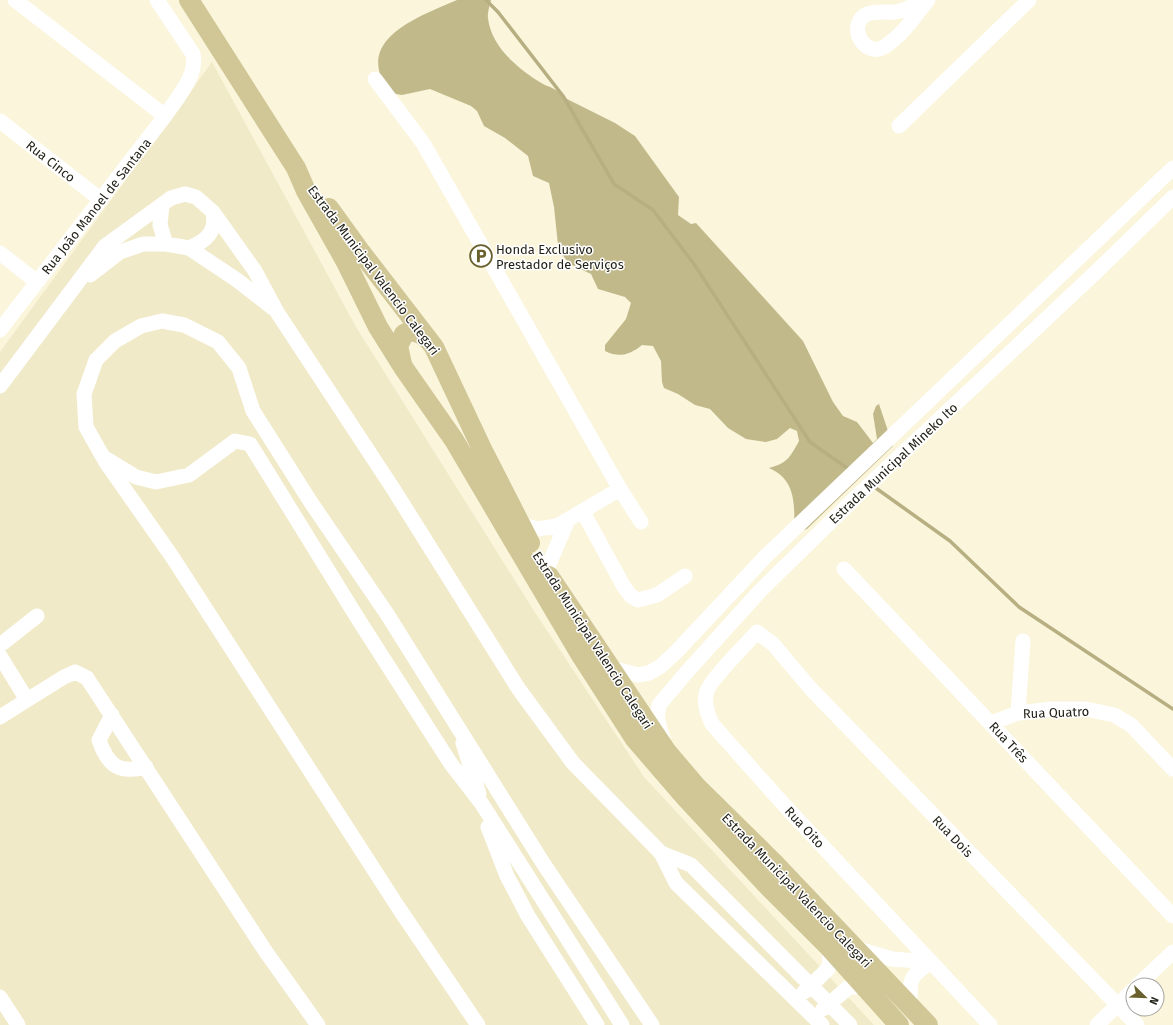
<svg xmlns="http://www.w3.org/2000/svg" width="1173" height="1025" viewBox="0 0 1173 1025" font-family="'Fira Sans',sans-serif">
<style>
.built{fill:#f1eac8}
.forest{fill:#c2b98b}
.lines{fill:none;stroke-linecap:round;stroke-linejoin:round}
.stream{stroke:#b7af81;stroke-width:3.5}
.minor{stroke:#fff;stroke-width:15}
.major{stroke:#d0c696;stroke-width:20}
.labels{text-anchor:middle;stroke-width:3;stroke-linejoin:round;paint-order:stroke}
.street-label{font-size:13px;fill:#201f15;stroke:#fff}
.poi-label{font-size:13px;fill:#201f15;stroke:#fff;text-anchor:start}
</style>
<rect width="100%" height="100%" fill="#faf5db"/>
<path class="built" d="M 212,62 L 356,327 L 534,611 L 644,777 L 874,1025 L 0,1025 L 0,352 Z"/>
<path class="forest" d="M 457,0 L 491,0 C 490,5 487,13 488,18 C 491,47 519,70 543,84 C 551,88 558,89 563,97 L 615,123 L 635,136 L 679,197 L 678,215 L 691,224 L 696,223 L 803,341 L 833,402 L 843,416 L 857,422 L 873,443 L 877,439 L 873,414 L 876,406 L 879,404 L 893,446 L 807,529 L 797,532 L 794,528 C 795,503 795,479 769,468 C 788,463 790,457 799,441 L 797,431 L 790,428 L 777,439 L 766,442 L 746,439 L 728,428 L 710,409 L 695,405 L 678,394 L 664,388 L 662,382 L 661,361 L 653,346 L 642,345 C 630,355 619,358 605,351 L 605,345 L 626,319 L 631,303 L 625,297 L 598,289 L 591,274 L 570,264 L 564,257 L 558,245 L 554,207 L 549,183 L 533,176 L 528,156 L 505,138 L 484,126 L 477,111 L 471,106 L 430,89 L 402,95 L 390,93 C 351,40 418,17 457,0 Z"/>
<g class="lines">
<path class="stream" d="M 486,0 L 498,12 L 563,96 L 614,184 L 653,210 L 694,264 L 810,442 L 850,470
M 873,486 L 950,541 L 1019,607 L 1173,709"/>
<path class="minor" d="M 15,0 L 165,116
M 923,0 C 915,5 905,11 895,12 C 886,13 874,10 865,15 C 847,27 865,58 884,47 C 902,36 915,16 928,0
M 375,79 L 423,143 L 620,489 L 641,522
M 0,121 L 101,200
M 899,126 L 1029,0
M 162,205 L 160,225 L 166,244
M 189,248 C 206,241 217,232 213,212
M 0,253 L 37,282
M 90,275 L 120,252 L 143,244 L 166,244 L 189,248 L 237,280 L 273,308
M 0,330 L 165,116 C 176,99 198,76 193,54 L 157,0
M 0,386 L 105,246 L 171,198 L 185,194 L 196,197 L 213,212 L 255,271 L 277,312 L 394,490 L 518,688 L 573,763 L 661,853 L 676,883 L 822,1025
M 105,461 L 173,558 L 398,907 L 478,1025
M 583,512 L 624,587 L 631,596 L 638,600 L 657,595 L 685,576
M 520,524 L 537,529 L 557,526 L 620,489
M 844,569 L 1173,916
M 546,571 L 568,520
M 0,645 L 37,616
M 0,656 L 27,700 L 0,717
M 611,668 L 638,675 L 649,673 L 661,666 L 677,651 L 767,555 L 1173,168
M 27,700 L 64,677 L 75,672 L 87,678 L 266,952 L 318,1025
M 1018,713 L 1023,641
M 112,715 L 99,740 C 108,766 119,774 146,767
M 991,723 L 1018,713 L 1052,709 L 1086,709 L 1114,715 L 1131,725 L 1173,769
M 663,739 L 657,718 L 659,705 L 685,674 L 759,592 L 855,498 L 1094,274 L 1173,197
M 463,743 L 479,794
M 488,827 L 507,876 L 528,916 L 597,1025
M 661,853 L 691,865 L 850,1025
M 855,948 L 892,959 L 931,962
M 1138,985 L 1173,952
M 804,992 L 828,969 L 830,962 L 829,947
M 0,997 L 18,1025
M 910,1007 C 911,979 906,979 931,962
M 823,1009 L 849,987 L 865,987
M 622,1025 L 482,804 L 451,764 L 360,622 L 250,444 L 235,441 L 189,475 L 156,482 L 136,477 L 103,457 L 86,427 L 84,394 L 96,360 L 115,341 L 141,326 L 162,321 L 184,325 L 218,342 L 239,368 L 253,411 L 310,501 L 387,614 L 543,863 L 652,1025
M 990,1025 L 785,806 L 712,724 C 708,715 704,705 706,694 C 707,683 748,642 757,632 L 773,644 L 811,689 L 1137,1025
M 1097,1025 L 1133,990"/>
<path class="major" d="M 189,0 L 296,168 L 306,191 L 346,262 L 378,327 L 403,367 L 454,440 L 579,652 L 635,739 L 685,797 L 765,883 L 829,947 L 899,1025
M 329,208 L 360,251 L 434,347 L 482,449 L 530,543
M 402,364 L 398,346 L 404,334 C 414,328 424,335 430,342
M 549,576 L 667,752 L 696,786 L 773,862 L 928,1025"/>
</g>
<defs>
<g id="parking-ring" transform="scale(1.15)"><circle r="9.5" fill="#fff" stroke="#6a602d" stroke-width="1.5"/><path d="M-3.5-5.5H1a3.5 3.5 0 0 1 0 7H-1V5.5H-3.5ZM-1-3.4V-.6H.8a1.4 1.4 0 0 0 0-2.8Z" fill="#6a602d"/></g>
</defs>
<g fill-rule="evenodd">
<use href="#parking-ring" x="481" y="256"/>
</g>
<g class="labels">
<g class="street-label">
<text transform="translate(51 161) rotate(38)" y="5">Rua Cinco</text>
<text transform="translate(96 206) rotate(-52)" y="5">Rua João Manoel de Santana</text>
<text transform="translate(374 270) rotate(53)" y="5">Estrada Municipal Valencio Calegari</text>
<text transform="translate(893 463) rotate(-43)" y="5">Estrada Municipal Mineko Ito</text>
<text transform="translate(593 640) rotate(57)" y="5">Estrada Municipal Valencio Calegari</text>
<text transform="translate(1056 712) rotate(-2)" y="5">Rua Quatro</text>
<text transform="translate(1009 742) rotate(47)" y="5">Rua Três</text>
<text transform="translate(805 827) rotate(47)" y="5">Rua Oito</text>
<text transform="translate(953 836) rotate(46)" y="5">Rua Dois</text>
<text transform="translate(797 890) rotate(46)" y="5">Estrada Municipal Valencio Calegari</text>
</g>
<g class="poi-label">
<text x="496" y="254">Honda Exclusivo<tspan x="496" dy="15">Prestador de Serviços</tspan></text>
</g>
</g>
<g transform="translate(1145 997) rotate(113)"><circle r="19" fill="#ffffff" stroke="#a6a5a1"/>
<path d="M0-3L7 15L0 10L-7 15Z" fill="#6a602d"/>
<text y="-6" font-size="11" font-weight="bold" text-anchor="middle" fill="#201f15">N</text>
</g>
</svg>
